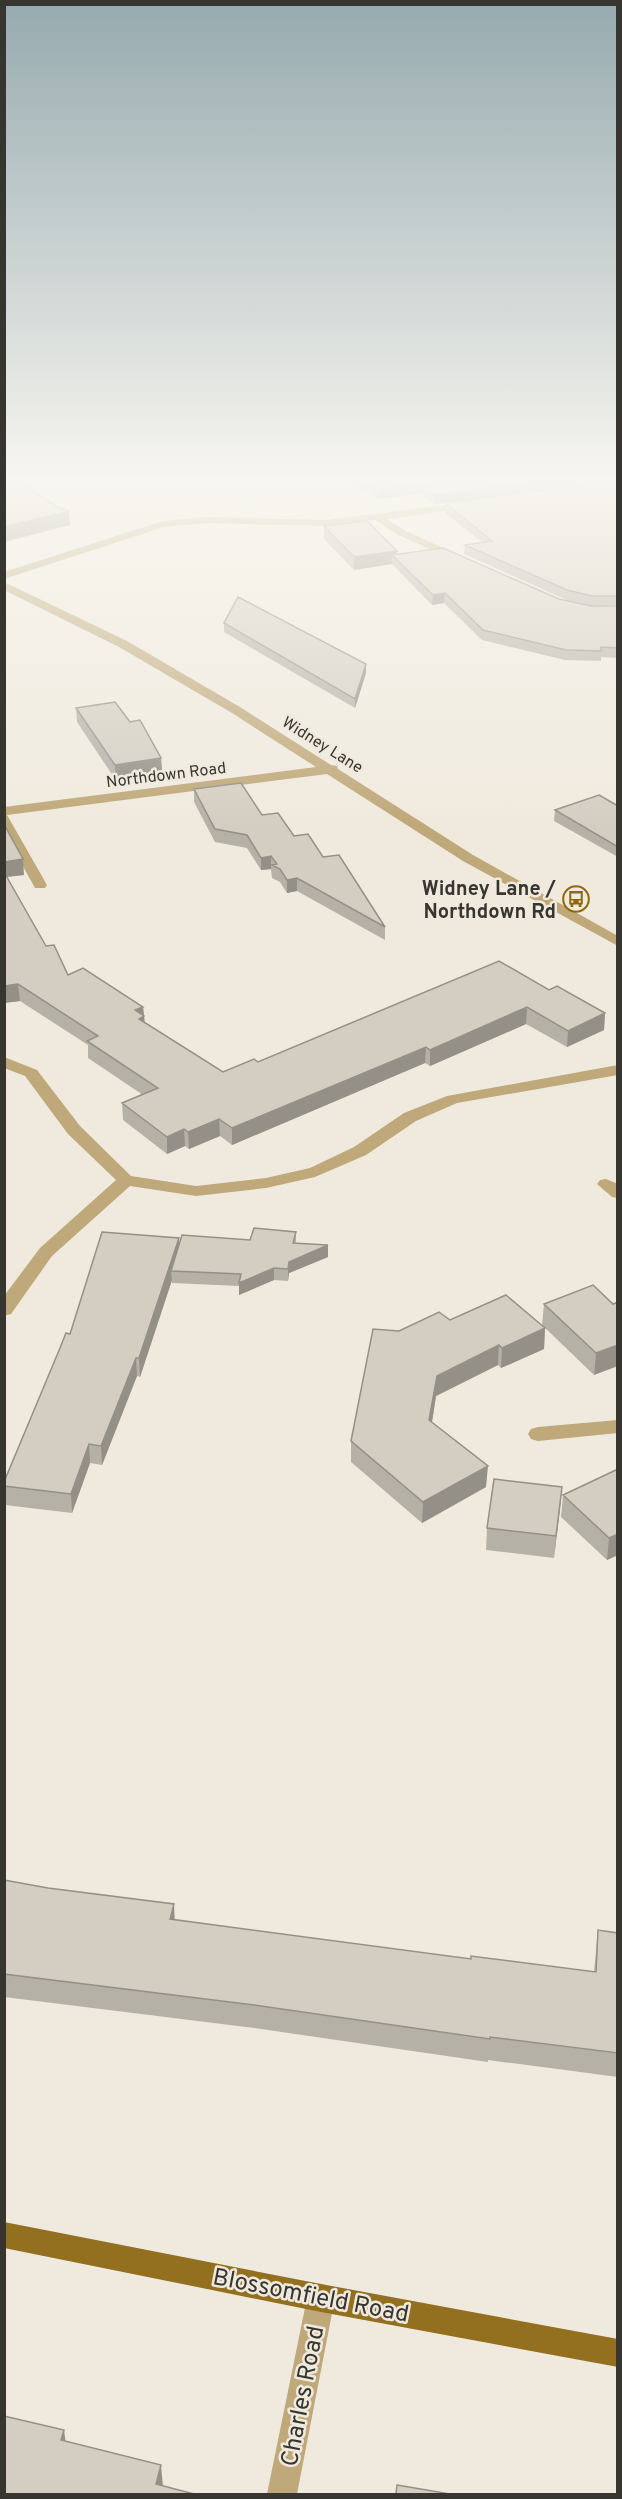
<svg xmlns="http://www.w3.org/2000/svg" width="622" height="2499" viewBox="0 0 622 2499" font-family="Overpass,sans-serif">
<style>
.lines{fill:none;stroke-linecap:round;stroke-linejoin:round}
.minor{fill:#bfa879;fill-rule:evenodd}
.major{fill:#927020;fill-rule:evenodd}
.wall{fill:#b6b1a7}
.shaded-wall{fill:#949088}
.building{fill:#d4cec2;stroke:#949088;stroke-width:1.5}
.labels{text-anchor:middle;stroke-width:5;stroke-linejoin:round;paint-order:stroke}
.far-street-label{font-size:16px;fill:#373530;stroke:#f0eade}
.poi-label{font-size:20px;font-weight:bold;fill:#373530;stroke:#f0eade;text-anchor:end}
.near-street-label{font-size:24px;fill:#373530;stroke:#f0eade}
</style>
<rect width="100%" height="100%" fill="#f0eade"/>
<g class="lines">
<path class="minor" d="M 470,502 L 475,505 L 474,507 L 387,519 L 406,531 L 461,556 L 463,558 L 457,561 L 398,535 L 375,520 L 328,526 L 207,523 L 164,527 L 4,579 L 4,572 L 163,521 L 207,517 L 328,520 Z
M 4,582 L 127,641 L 240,707 L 331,765 L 337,766 L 338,769 L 473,855 L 618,936 L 618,946 L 463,861 L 327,774 L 7,815 L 47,885 L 45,888 L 35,888 L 4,832 L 4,807 L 316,767 L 232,713 L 119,647 L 4,590 Z
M 4,1057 L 37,1070 L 80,1126 L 131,1176 L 196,1186 L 266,1178 L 310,1168 L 354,1147 L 404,1113 L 447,1096 L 618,1065 L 618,1075 L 457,1103 L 416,1121 L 366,1155 L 315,1177 L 266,1188 L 196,1196 L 130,1186 L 52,1256 L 11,1314 L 4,1316 L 4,1296 L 40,1248 L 116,1180 L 68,1134 L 25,1076 L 4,1068 Z
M 606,1179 L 618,1184 L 618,1198 L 612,1197 L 597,1184 L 600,1180 Z
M 618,1420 L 618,1433 L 538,1441 L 531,1439 L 528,1434 L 531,1429 L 538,1427 Z
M 321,2284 L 331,2288 L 335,2298 L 297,2494 L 267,2494 L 307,2298 L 311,2288 Z"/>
<path class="major" d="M 4,2222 L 321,2284 L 618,2339 L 618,2367 L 321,2312 L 4,2248 Z"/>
</g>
<path class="wall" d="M 337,477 L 618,477 L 434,504 L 421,493 L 379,499 Z
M 618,481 L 618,605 L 591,606 L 567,600 L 464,554 L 465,545 L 482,542 L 445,513 L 445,503 Z
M 324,526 L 397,551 L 397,554 L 559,599 L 591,606 L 618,606 L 618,658 L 601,657 L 601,661 L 565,660 L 482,640 L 444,603 L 432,605 L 392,564 L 354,570 L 324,539 Z
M 224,623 L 366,673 L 355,708 L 224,632 Z
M 76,708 L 161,758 L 162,772 L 115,779 L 77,722 Z
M 194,789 L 262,815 L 294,836 L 323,857 L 385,927 L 385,940 L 297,891 L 287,893 L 280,882 L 272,878 L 271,869 L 261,870 L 247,848 L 215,842 L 194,802 Z
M 618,806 L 618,857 L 554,821 L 555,810 Z
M 4,828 L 24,875 L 7,877 L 46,946 L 68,975 L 143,1007 L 145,1023 L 223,1072 L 258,1062 L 549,990 L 605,1013 L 604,1030 L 567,1047 L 526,1024 L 430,1066 L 425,1063 L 232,1145 L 220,1136 L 189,1149 L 185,1146 L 167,1154 L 123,1120 L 122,1103 L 143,1095 L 88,1058 L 88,1045 L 20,1001 L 4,1003 Z
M 296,1232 L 296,1243 L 328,1257 L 289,1273 L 288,1281 L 274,1280 L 239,1295 L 239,1286 L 172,1283 L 172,1280 L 140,1377 L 137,1376 L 102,1465 L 90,1463 L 72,1513 L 5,1505 L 4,1482 L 70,1334 L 179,1238 L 179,1245 L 250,1240 Z
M 544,1304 L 613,1304 L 594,1375 L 542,1325 Z
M 450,1320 L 545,1328 L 544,1349 L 501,1368 L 498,1365 L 436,1396 L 432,1422 L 486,1487 L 422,1523 L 351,1462 L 351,1441 L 399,1331 Z
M 618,1469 L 618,1555 L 607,1560 L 561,1517 L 563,1495 Z
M 562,1487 L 554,1558 L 486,1550 L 487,1528 Z
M 4,1880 L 48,1888 L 174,1904 L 174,1920 L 471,1959 L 594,1972 L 598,1930 L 618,1933 L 618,2077 L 488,2060 L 488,2062 L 254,2028 L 4,1997 Z"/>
<path class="shaded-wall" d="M 572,477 L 618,477 L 618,481 L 434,504 L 434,495 Z
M 421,484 L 421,493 L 379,499 L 379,490 Z
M 69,511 L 70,525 L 4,542 L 4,527 Z
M 397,551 L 397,560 L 392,555 L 392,564 L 354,570 L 354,557 Z
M 445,593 L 444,603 L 432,605 L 433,595 Z
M 366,664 L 366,673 L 355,708 L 355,699 Z
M 161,758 L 162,772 L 115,779 L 115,765 Z
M 271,856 L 271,869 L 261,870 L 261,858 Z
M 23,859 L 24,875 L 4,877 L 4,862 Z
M 297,878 L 297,891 L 287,893 L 287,880 Z
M 18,984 L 20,1001 L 4,1003 L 4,986 Z
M 143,1007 L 144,1016 L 145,1033 L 135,1010 Z
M 527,1007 L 526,1024 L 430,1066 L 430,1050 Z
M 605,1013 L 604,1030 L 567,1047 L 568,1031 Z
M 426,1047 L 425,1063 L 232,1145 L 232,1128 Z
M 219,1119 L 220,1136 L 189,1149 L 188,1132 Z
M 184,1129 L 185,1146 L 167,1154 L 167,1137 Z
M 179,1238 L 179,1256 L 171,1271 L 172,1280 L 140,1377 L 139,1358 Z
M 328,1245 L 328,1257 L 289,1273 L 288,1281 L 288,1269 L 289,1262 Z
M 274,1268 L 274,1280 L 239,1295 L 239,1283 Z
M 545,1328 L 544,1349 L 501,1368 L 502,1348 Z
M 499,1345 L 498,1365 L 436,1396 L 429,1441 L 429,1420 L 437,1376 Z
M 618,1345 L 618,1366 L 594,1375 L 596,1353 Z
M 136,1358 L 137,1376 L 102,1465 L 101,1446 Z
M 89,1444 L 90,1463 L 72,1513 L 71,1494 Z
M 488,1466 L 486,1487 L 422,1523 L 423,1502 Z
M 562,1487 L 560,1509 L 554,1558 L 556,1536 Z
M 618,1534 L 618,1555 L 607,1560 L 609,1538 Z
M 174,1904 L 175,1927 L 170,1919 Z
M 64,2430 L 67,2452 L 61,2440 Z
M 161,2465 L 163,2487 L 156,2484 Z"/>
<path class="building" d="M 4,477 L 11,477 L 59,508 L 69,511 L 4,527 Z
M 355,477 L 572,477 L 434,495 L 421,484 L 379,490 Z
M 618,481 L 618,596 L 592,596 L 567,590 L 465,545 L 492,541 L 445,503 Z
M 367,521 L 397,551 L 354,557 L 324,526 Z
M 443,548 L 559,599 L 591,606 L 618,606 L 618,648 L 601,647 L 601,651 L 566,650 L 483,630 L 445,593 L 433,595 L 392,555 Z
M 238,597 L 366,664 L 355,699 L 224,623 Z
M 115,702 L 130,722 L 140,720 L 161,758 L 115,765 L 76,708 Z
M 241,783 L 262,815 L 278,813 L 294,836 L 308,834 L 323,857 L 339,855 L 385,927 L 297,878 L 287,880 L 280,869 L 272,865 L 277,864 L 271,856 L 261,858 L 247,835 L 215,829 L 194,789 Z
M 599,795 L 618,806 L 618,847 L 555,810 Z
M 4,828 L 6,828 L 23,859 L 4,862 Z
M 4,872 L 46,946 L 54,945 L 68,975 L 83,968 L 143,1007 L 135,1010 L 144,1016 L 139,1019 L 223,1072 L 254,1059 L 258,1062 L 499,961 L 549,990 L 557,986 L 605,1013 L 568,1031 L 527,1007 L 430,1050 L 426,1047 L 232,1128 L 219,1119 L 188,1132 L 184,1129 L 167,1137 L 122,1103 L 158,1088 L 87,1041 L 98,1036 L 18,984 L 4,986 Z
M 254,1228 L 296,1232 L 293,1243 L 328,1245 L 289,1262 L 288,1269 L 274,1268 L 239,1283 L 241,1274 L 171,1271 L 182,1235 L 250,1240 Z
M 102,1232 L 179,1238 L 139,1358 L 136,1358 L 101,1446 L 89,1444 L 71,1494 L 4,1486 L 4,1482 L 60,1348 L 66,1333 L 70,1334 Z
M 593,1285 L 613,1304 L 618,1302 L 618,1345 L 596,1353 L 544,1304 Z
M 506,1295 L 545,1328 L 502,1348 L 499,1345 L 437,1376 L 429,1420 L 488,1466 L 423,1502 L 351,1441 L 373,1329 L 399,1331 L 439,1312 L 450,1320 Z
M 618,1469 L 618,1534 L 609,1538 L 563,1495 Z
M 494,1479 L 562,1487 L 556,1536 L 487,1528 Z
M 4,1880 L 48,1888 L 174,1904 L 170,1919 L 471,1959 L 471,1956 L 596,1972 L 598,1930 L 618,1933 L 618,2053 L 490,2037 L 490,2039 L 254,2005 L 4,1974 Z
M 4,2416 L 64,2430 L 61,2440 L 161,2465 L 156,2484 L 194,2494 L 4,2494 Z
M 397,2485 L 450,2494 L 396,2494 Z"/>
<linearGradient id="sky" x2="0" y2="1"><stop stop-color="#96aaaf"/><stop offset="0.58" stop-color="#f8f6f0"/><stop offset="1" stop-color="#f8f6f0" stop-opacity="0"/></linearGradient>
<rect width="622" height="827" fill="url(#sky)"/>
<defs>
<g id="bus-ring" transform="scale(1.35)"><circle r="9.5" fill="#f0eade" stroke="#8d690b" stroke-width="1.5"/><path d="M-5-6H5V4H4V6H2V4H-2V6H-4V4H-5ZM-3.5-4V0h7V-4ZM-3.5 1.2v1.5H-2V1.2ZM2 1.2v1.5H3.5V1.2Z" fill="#8d690b"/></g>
</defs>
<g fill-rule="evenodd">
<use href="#bus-ring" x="576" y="899"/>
</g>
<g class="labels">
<g class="far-street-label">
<text transform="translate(323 744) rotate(32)" y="6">Widney Lane</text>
<text transform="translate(166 774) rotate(-7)" y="6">Northdown Road</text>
</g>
<g class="poi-label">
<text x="556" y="895">Widney Lane /<tspan x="556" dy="23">Northdown Rd</tspan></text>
</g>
<g class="near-street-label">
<text transform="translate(311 2295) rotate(11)" y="8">Blossomfield Road</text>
<text transform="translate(302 2396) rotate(-79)" y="8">Charles Road</text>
</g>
</g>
<rect width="622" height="2499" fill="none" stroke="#373530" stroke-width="12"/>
</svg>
